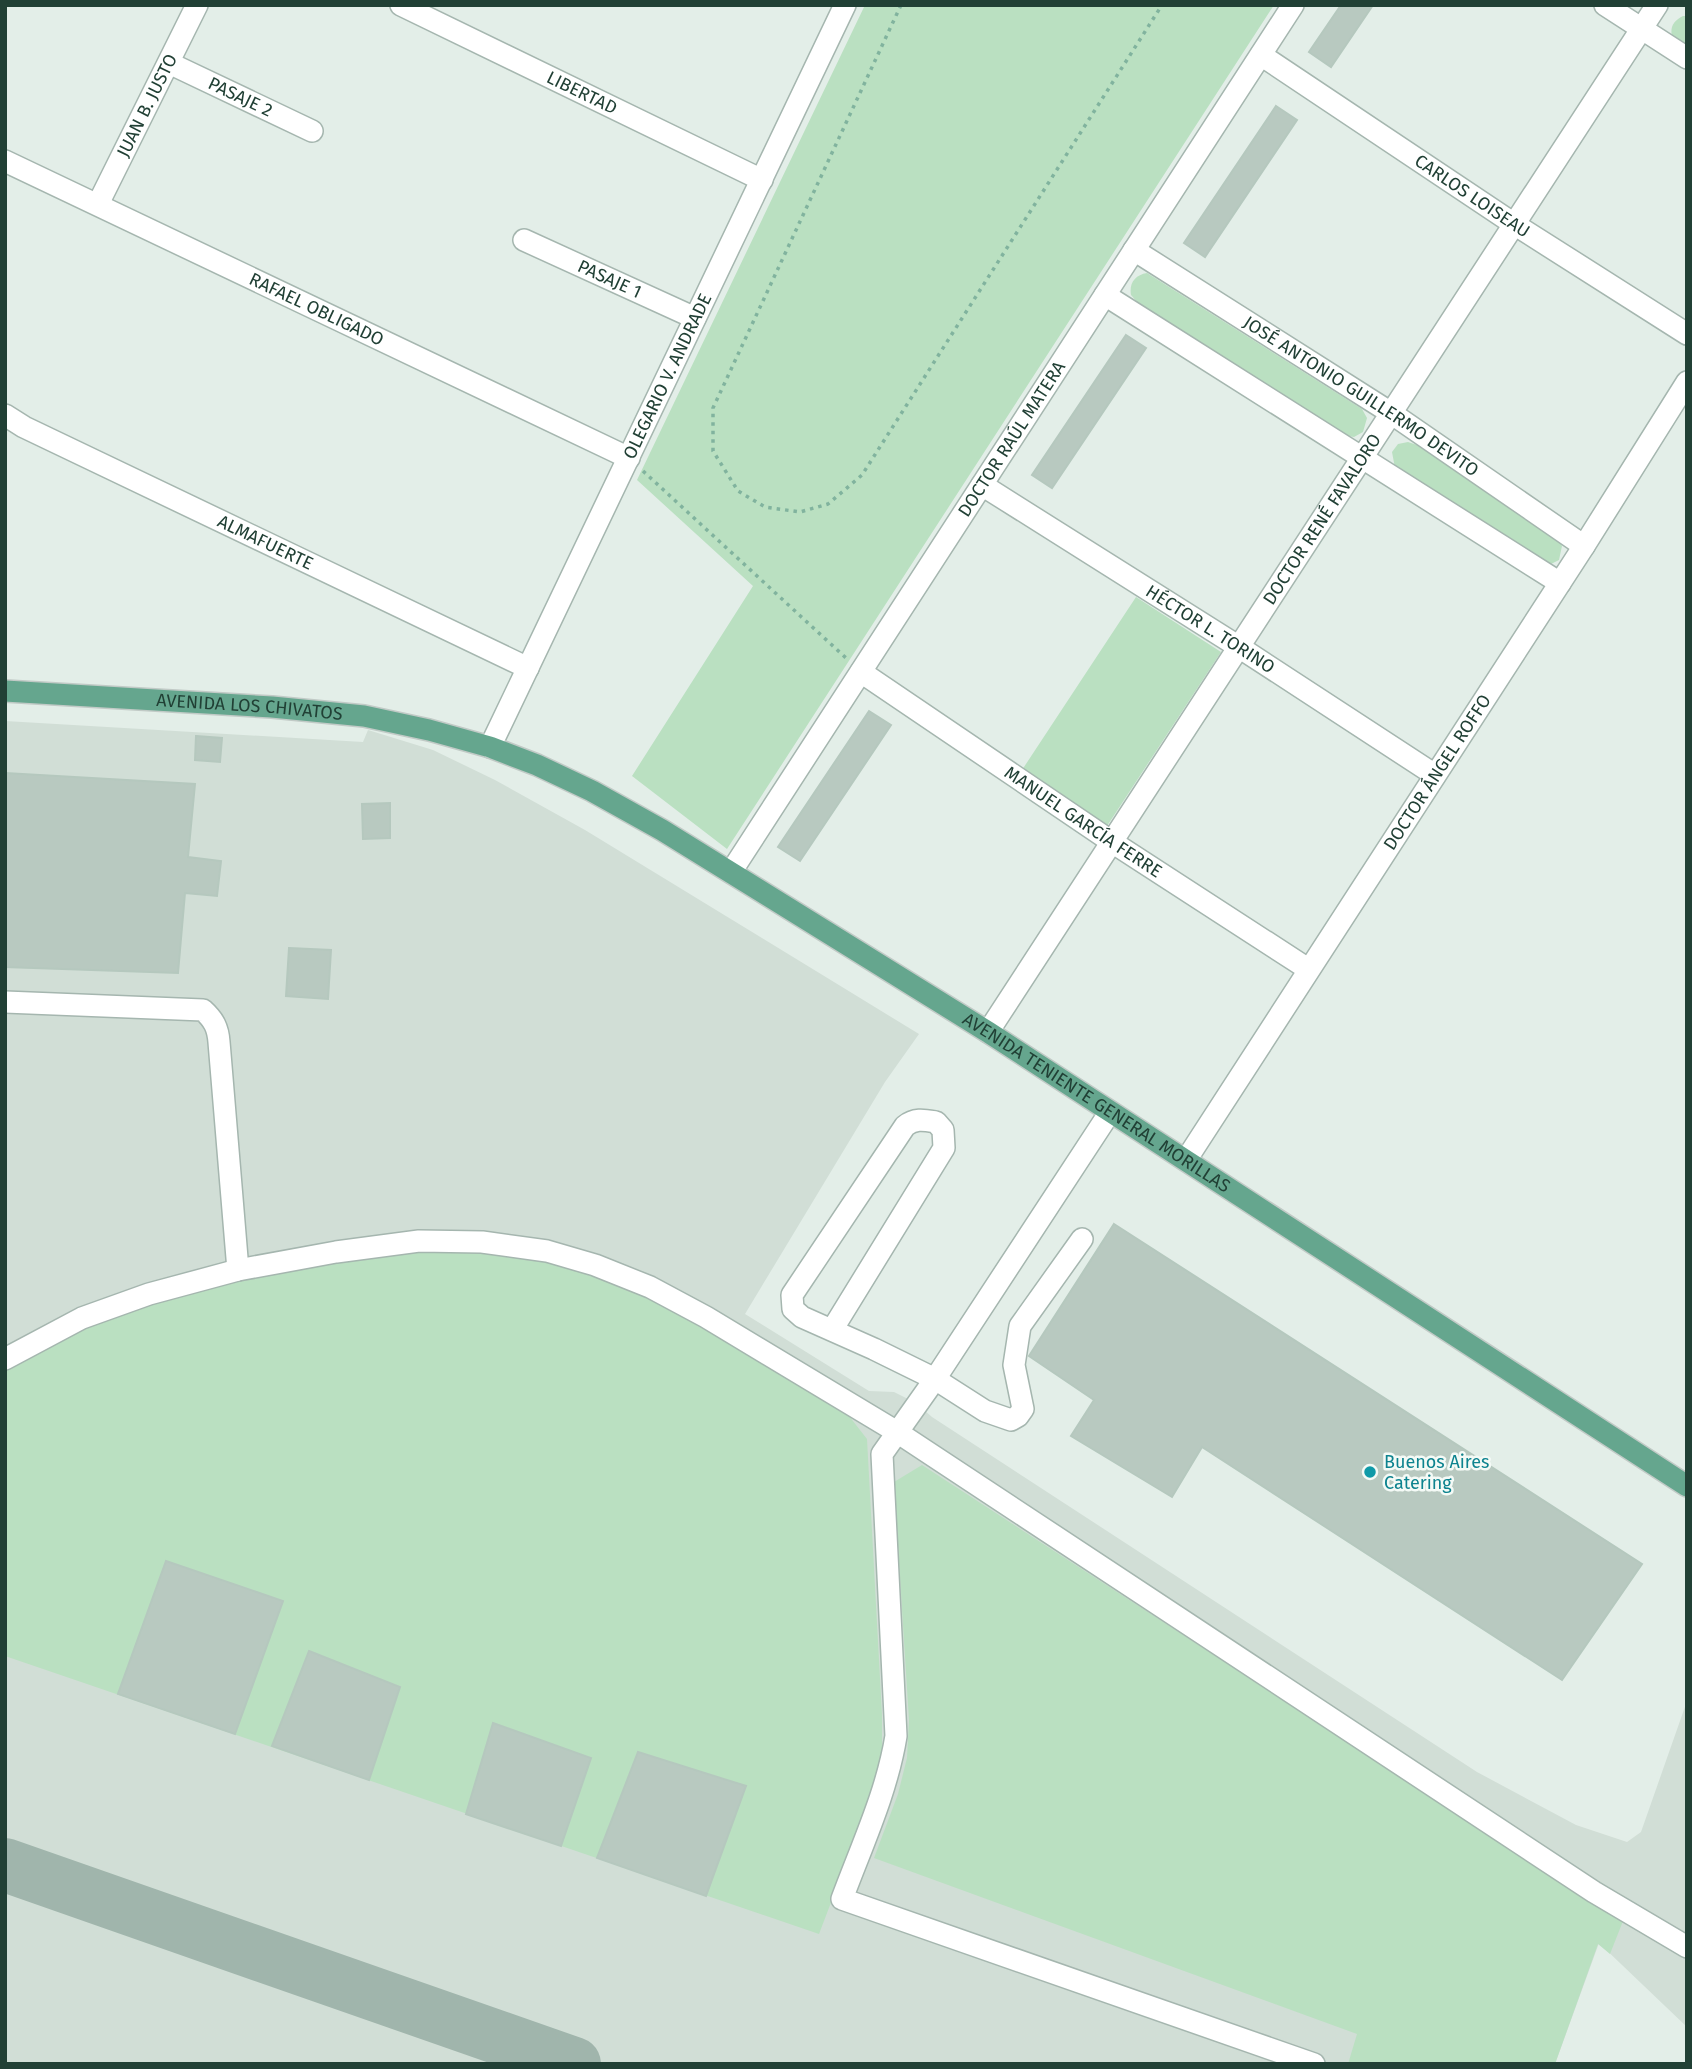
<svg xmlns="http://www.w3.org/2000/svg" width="1692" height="2069" viewBox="0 0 1692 2069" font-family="'Fira Sans',sans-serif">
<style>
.built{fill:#d1ded6}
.green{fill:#bae0c1}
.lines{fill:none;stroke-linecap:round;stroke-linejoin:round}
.taxiway{stroke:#a0b5ac;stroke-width:54}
.building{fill:#b8c9c0;stroke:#b5c8be;stroke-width:2}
.minor-casing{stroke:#a5b6af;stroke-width:24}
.major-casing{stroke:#c1cac6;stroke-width:24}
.path{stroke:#81b39e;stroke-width:3.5;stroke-dasharray:3.5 5;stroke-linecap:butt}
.minor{stroke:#fff;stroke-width:21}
.major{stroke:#65a68e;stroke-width:21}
.culture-dot{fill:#0f9aa8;stroke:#f4faf6;stroke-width:2.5}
.labels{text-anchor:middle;stroke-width:5;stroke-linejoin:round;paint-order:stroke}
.street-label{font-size:18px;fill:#214035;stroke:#f4faf6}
.culture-label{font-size:18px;fill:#0d838f;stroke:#f4faf6;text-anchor:start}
</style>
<rect width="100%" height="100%" fill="#e3eee8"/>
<path class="built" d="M 5,721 L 363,742 L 368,730 L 433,750 L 495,780 L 585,830 L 919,1034 L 885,1082 L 745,1314 L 869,1391 L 894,1392 L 916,1403 L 932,1417 L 1477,1772 L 1576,1825 L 1627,1842 L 1641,1832 L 1687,1701 L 1687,2027 L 1599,1943 L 1555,2064 L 5,2064 Z"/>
<path class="green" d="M 865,5 L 1274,5 L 727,849 L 632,776 L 753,586 L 637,480 Z
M 1683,16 L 1687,16 L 1687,51 L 1672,37 C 1670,27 1673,21 1683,16 Z
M 1147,273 L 1362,409 L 1367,418 L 1363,432 L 1354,437 L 1343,435 L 1138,303 L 1131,295 C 1129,283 1135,275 1147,273 Z
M 1408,442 L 1417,445 L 1557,537 L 1562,546 L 1559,560 L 1549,565 L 1395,468 L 1392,452 L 1398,444 Z
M 1136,597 L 1221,652 L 1107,826 L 1022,770 Z
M 474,1246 L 597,1271 L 722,1331 L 849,1416 L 867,1439 L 882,1715 L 882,1753 L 872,1795 L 819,1934 L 5,1656 L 5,1371 L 85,1324 L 197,1289 L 351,1254 Z
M 922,1465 L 1623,1921 L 1610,1954 L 1598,1944 L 1555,2064 L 1348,2064 L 1357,2034 L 874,1858 L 898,1794 L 907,1758 L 909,1720 L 894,1482 Z"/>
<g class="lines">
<path class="taxiway" d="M 5,1865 L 574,2064"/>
</g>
<path class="building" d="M 1341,5 L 1373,5 L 1331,67 L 1309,52 Z
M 1276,106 L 1297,120 L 1205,257 L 1184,243 Z
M 1126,335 L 1146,348 L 1052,488 L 1032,475 Z
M 869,711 L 891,725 L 800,861 L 778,847 Z
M 196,736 L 222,738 L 220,762 L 195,760 Z
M 5,773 L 195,784 L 188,857 L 221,861 L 217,896 L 185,893 L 178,973 L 5,967 Z
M 390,803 L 390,838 L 363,839 L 362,804 Z
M 289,948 L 331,950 L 328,999 L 286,996 Z
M 1114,1224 L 1642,1564 L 1562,1680 L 1202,1447 L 1172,1497 L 1071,1436 L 1094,1400 L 1029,1356 Z
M 166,1561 L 283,1601 L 235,1734 L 118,1694 Z
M 309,1651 L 400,1687 L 369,1780 L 272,1746 Z
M 493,1723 L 591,1758 L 561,1846 L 466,1814 Z
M 638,1752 L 746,1786 L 706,1896 L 597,1858 Z"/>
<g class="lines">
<g class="minor-casing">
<g id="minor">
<path id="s1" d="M 401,5 L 762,180"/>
<path d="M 1605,5 L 1687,58"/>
<path id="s2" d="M 1261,55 L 1514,224 L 1687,334"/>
<path id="s3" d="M 169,63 L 312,131"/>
<path id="s4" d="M 5,161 L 629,458"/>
<path id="s5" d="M 98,204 L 197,5"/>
<path id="s6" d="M 524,240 L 695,318"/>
<path id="s7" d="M 1134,250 L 1391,413 L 1584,546"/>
<path d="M 1105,295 L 1560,583"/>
<path id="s8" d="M 5,415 L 24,427 L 528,668"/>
<path id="s9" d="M 982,485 L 1239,647 L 1435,775"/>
<path id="s10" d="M 861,672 L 1112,842 L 1308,969"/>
<path id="s11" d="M 490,747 L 845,5"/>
<path id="s12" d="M 731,872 L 1293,5"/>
<path d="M 5,1002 L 203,1010 C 214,1020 218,1028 219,1042 L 238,1270"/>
<path id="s13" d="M 988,1032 L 1657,5"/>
<path d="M 1110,1112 L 935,1379 L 882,1454 L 896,1736 C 887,1792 862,1845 842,1899 L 1314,2064"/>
<path id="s14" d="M 1186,1160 L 1584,546 L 1687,382"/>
<path d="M 832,1330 L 944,1148 L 943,1130 L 936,1122 C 924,1120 915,1118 905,1126 L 792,1295 L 793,1309 L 802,1317 L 874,1349 L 935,1379 L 985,1411 L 1011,1420 L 1018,1416 L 1023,1409 L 1014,1365 L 1020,1326 L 1082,1239"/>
<path d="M 5,1359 L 82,1318 L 149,1294 L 238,1270 L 336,1252 L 419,1241 L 482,1242 L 547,1251 L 595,1265 L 650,1287 L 706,1317 L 897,1432 L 1594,1892 L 1687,1947"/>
</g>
</g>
<g class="major-casing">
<g id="major">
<path id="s15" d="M 5,691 L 272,707 L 364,716 L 429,730 L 490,747 L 537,765 L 592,791 L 662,830 L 988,1032 L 1687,1486"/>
</g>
</g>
<path class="path" d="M 901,5 L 713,408 L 713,451 L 738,491 L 765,507 L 800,512 L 828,504 L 862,475 L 1162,5
M 643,471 L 846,658"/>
<use href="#minor" class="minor"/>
<use href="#major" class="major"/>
</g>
<circle class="culture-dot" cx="1370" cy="1472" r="7"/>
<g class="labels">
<g class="street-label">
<text dy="6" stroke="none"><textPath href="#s1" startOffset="201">LIBERTAD</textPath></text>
<text dy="6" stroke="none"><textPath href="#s3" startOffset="79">PASAJE 2</textPath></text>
<text dy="6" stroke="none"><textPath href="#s5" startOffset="110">JUAN B. JUSTO</textPath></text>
<text dy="6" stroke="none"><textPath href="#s2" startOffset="254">CARLOS LOISEAU</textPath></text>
<text dy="6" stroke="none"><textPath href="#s6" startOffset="94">PASAJE 1</textPath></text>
<text dy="6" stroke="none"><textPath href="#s4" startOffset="345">RAFAEL OBLIGADO</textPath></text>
<text dy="6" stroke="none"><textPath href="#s11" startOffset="411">OLEGARIO V. ANDRADE</textPath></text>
<text dy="6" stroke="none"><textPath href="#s7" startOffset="270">JOSÉ ANTONIO GUILLERMO DEVITO</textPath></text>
<text dy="6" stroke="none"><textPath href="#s12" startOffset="516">DOCTOR RAÚL MATERA</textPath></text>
<text dy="6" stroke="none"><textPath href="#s13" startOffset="612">DOCTOR RENÉ FAVALORO</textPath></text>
<text dy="6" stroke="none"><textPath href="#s8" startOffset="290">ALMAFUERTE</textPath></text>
<text dy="6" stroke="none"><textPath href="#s9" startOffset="270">HÉCTOR L. TORINO</textPath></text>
<text dy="6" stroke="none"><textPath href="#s15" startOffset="245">AVENIDA LOS CHIVATOS</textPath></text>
<text dy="6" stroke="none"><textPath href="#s14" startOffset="462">DOCTOR ÁNGEL ROFFO</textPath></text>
<text dy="6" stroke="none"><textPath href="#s10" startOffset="268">MANUEL GARCÍA FERRE</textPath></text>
<text dy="6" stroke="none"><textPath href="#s15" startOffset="1194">AVENIDA TENIENTE GENERAL MORILLAS</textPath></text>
</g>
<g class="culture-label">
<text x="1384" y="1468">Buenos Aires<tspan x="1384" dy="21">Catering</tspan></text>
</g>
</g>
<rect width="1692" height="2069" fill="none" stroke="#214035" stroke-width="14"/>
</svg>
